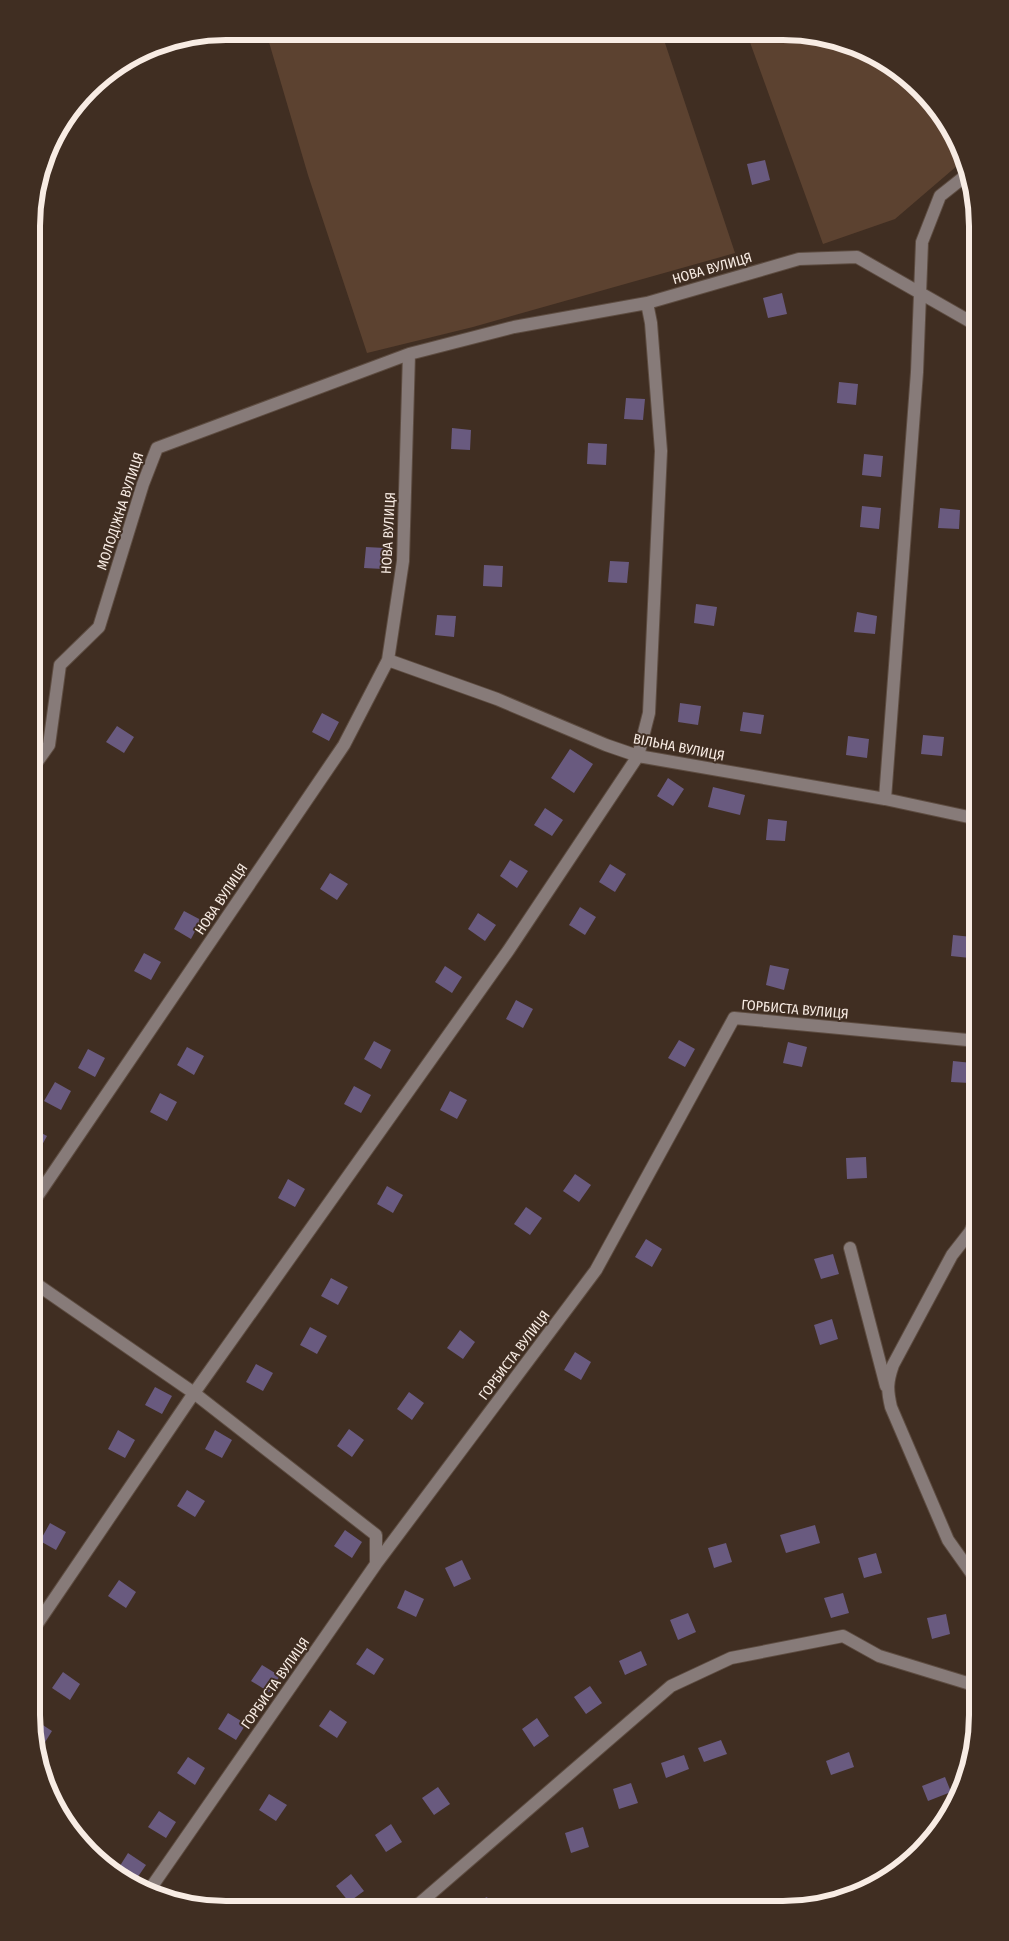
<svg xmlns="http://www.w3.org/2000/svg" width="1009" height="1941" viewBox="0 0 1009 1941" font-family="'Fira Sans Condensed',sans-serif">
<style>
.green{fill:#5c4230}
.building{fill:#695a7f}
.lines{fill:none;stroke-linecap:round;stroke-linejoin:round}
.minor-casing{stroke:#5d4c41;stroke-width:14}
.minor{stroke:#877b79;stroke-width:12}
.labels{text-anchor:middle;stroke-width:4;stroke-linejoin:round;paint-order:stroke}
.street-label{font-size:14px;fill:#f8ece4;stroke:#402e22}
.rim{fill:none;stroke:#f8ece4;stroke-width:6}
</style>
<rect width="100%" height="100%" fill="#402e22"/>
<path class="green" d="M 266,32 L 662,34 L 735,253 L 473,327 L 367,353 L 308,175 Z
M 747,34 L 821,35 L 869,51 L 911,79 L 945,117 L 965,159 L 895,219 L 823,244 Z"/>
<path class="building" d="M 765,160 L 770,180 L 752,185 L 747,164 Z
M 782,293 L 787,314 L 768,318 L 763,298 Z
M 839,382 L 858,384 L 856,405 L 837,403 Z
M 626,398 L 645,399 L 643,420 L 624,419 Z
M 452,428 L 471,430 L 470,450 L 451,449 Z
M 588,443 L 607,444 L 606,465 L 587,464 Z
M 864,454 L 883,456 L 881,477 L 862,475 Z
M 862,506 L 881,508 L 879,529 L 860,527 Z
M 940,508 L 960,510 L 959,529 L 938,528 Z
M 366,547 L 385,548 L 383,569 L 364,568 Z
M 610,561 L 629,562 L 627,583 L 608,582 Z
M 484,565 L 503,566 L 502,587 L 483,586 Z
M 696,604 L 717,607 L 714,626 L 694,623 Z
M 857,612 L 877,616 L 875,634 L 854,632 Z
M 437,615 L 456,616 L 454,637 L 435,635 Z
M 680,703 L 701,706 L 698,725 L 678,722 Z
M 743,712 L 764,715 L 761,734 L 740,731 Z
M 322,713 L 339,722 L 329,741 L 312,732 Z
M 117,726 L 134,737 L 124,753 L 106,742 Z
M 923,735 L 944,737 L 942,756 L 921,754 Z
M 848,736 L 869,739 L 867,758 L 846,755 Z
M 570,749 L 593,764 L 574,793 L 551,778 Z
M 668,778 L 684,789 L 673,806 L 657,796 Z
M 713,787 L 745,795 L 740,815 L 708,807 Z
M 545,808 L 563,820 L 552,836 L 534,825 Z
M 768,819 L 787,821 L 785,841 L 766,840 Z
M 510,860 L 528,871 L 517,888 L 500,876 Z
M 610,864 L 626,874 L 615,892 L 599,882 Z
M 330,873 L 348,884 L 337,900 L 320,889 Z
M 580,907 L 596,917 L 585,935 L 569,925 Z
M 184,911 L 201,920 L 191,939 L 174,929 Z
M 478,913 L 496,925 L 485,941 L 468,929 Z
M 953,935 L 972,937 L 970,958 L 951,956 Z
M 144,953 L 161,962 L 151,980 L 134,971 Z
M 770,965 L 789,969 L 784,990 L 766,985 Z
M 445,966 L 462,977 L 452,993 L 435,982 Z
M 516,1000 L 533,1009 L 523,1028 L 506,1019 Z
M 679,1040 L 695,1049 L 685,1067 L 668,1058 Z
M 374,1041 L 391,1050 L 381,1069 L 364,1059 Z
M 788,1042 L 807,1047 L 802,1067 L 783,1063 Z
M 187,1047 L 204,1056 L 194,1075 L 177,1065 Z
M 88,1049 L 105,1058 L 95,1077 L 78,1068 Z
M 953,1061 L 972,1063 L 970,1083 L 951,1082 Z
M 55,1082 L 71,1091 L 61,1110 L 44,1101 Z
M 354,1086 L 371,1095 L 361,1113 L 344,1104 Z
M 450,1091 L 467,1100 L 457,1119 L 440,1110 Z
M 160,1093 L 177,1102 L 167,1121 L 150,1112 Z
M 32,1128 L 47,1136 L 37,1154 L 32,1152 Z
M 866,1157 L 867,1178 L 847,1179 L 846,1158 Z
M 575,1174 L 591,1185 L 579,1202 L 563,1191 Z
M 288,1179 L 305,1189 L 295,1207 L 278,1198 Z
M 387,1186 L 403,1195 L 393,1213 L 377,1204 Z
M 526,1207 L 542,1218 L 530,1235 L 514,1224 Z
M 646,1239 L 662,1249 L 652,1267 L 635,1257 Z
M 833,1254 L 839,1274 L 821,1279 L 814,1259 Z
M 331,1278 L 348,1287 L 338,1305 L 321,1296 Z
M 832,1319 L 838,1339 L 820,1345 L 814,1325 Z
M 310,1327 L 327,1336 L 317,1354 L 300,1345 Z
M 460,1330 L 475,1342 L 463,1359 L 447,1348 Z
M 575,1352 L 591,1362 L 581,1380 L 564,1370 Z
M 256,1364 L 273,1373 L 263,1391 L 246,1382 Z
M 155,1387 L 172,1396 L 162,1414 L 145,1405 Z
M 409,1392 L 424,1403 L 412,1420 L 397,1409 Z
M 349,1429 L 364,1440 L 352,1457 L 337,1446 Z
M 118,1430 L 135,1440 L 125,1458 L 108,1449 Z
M 215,1430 L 232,1440 L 222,1458 L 205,1449 Z
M 187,1490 L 205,1501 L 195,1517 L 177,1506 Z
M 50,1523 L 66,1532 L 56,1550 L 40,1541 Z
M 815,1525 L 820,1543 L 786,1553 L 780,1535 Z
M 345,1530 L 362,1542 L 352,1558 L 334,1546 Z
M 726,1543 L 732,1562 L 714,1568 L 708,1548 Z
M 876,1553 L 882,1573 L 864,1578 L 858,1558 Z
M 462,1560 L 471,1579 L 454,1587 L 445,1568 Z
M 119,1580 L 136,1592 L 126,1608 L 108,1596 Z
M 405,1590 L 424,1599 L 416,1617 L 397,1608 Z
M 843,1593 L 849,1613 L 831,1618 L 824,1598 Z
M 688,1613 L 696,1632 L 678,1640 L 670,1620 Z
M 946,1614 L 950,1634 L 932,1639 L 927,1618 Z
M 367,1648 L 384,1659 L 374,1675 L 356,1664 Z
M 641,1651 L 647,1665 L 625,1675 L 619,1661 Z
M 262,1665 L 280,1676 L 269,1692 L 251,1681 Z
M 63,1672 L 80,1684 L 70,1700 L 52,1688 Z
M 590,1686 L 602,1703 L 586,1714 L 574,1697 Z
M 330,1710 L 347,1722 L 337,1738 L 319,1726 Z
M 228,1713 L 246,1724 L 236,1740 L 218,1729 Z
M 537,1718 L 549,1736 L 534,1747 L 522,1729 Z
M 35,1720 L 52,1731 L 42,1747 L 36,1743 L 33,1723 Z
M 721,1740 L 727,1754 L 704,1762 L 698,1748 Z
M 849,1752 L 854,1767 L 831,1775 L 826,1761 Z
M 684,1755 L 689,1769 L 666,1778 L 661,1763 Z
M 188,1757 L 205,1768 L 195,1785 L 177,1773 Z
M 945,1777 L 951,1792 L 928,1801 L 922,1786 Z
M 631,1783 L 638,1803 L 619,1809 L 613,1789 Z
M 438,1787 L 450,1804 L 434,1815 L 422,1798 Z
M 269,1794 L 287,1805 L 276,1821 L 259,1810 Z
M 159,1811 L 176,1822 L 166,1838 L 148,1827 Z
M 391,1824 L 402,1842 L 386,1852 L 375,1835 Z
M 583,1827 L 589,1847 L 571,1853 L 565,1833 Z
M 128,1853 L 146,1865 L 135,1881 L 118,1869 Z
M 351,1874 L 364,1891 L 349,1902 L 336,1886 Z
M 487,1897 L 493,1909 L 472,1909 L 470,1905 Z"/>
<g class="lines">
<g class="minor-casing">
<path id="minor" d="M 388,660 L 497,699 L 606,745 L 638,756 L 885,799 L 978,819
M 32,769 L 49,745 L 60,665 L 99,627 L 143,484 L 157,448 L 409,354
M 885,799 L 917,372 L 922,242 L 940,196 L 969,173
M 32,1204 L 344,745 L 388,660 L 403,561 L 409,354 L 514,327 L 647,303 L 799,259 L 857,257 L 978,326
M 850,1248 L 886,1386
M 32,1281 L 194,1393 L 376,1535 L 376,1564
M 977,1581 L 948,1540 L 891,1407 C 887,1390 887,1382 893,1365 L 952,1255 L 970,1232 L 977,1217
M 31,1633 L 194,1393 L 508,951 L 638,756 L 649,713 L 661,451 L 651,323 L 647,303
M 148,1892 L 376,1564 L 596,1270 L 734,1018 L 978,1041
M 413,1909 L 671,1686 L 731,1658 L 843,1636 L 879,1656 L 977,1686"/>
</g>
<use href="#minor" class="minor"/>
</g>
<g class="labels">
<g class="street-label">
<text transform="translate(712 268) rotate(-16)" y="5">НОВА ВУЛИЦЯ</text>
<text transform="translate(120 511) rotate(-72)" y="5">МОЛОДІЖНА ВУЛИЦЯ</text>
<text transform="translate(388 533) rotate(-87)" y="5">НОВА ВУЛИЦЯ</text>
<text transform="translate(679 747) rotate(11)" y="5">ВІЛЬНА ВУЛИЦЯ</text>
<text transform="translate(221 899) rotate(-56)" y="5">НОВА ВУЛИЦЯ</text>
<text transform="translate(795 1009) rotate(5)" y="5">ГОРБИСТА ВУЛИЦЯ</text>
<text transform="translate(514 1355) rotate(-53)" y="5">ГОРБИСТА ВУЛИЦЯ</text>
<text transform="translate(275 1683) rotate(-55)" y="5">ГОРБИСТА ВУЛИЦЯ</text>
</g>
</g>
<path d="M0 0H1009V1941H0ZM226 40H783A186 186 0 0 1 969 226V1715A186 186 0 0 1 783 1901H226A186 186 0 0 1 40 1715V226A186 186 0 0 1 226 40Z" fill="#402e22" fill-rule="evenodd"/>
<path class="rim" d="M226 40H783A186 186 0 0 1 969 226V1715A186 186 0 0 1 783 1901H226A186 186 0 0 1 40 1715V226A186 186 0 0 1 226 40Z"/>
</svg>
